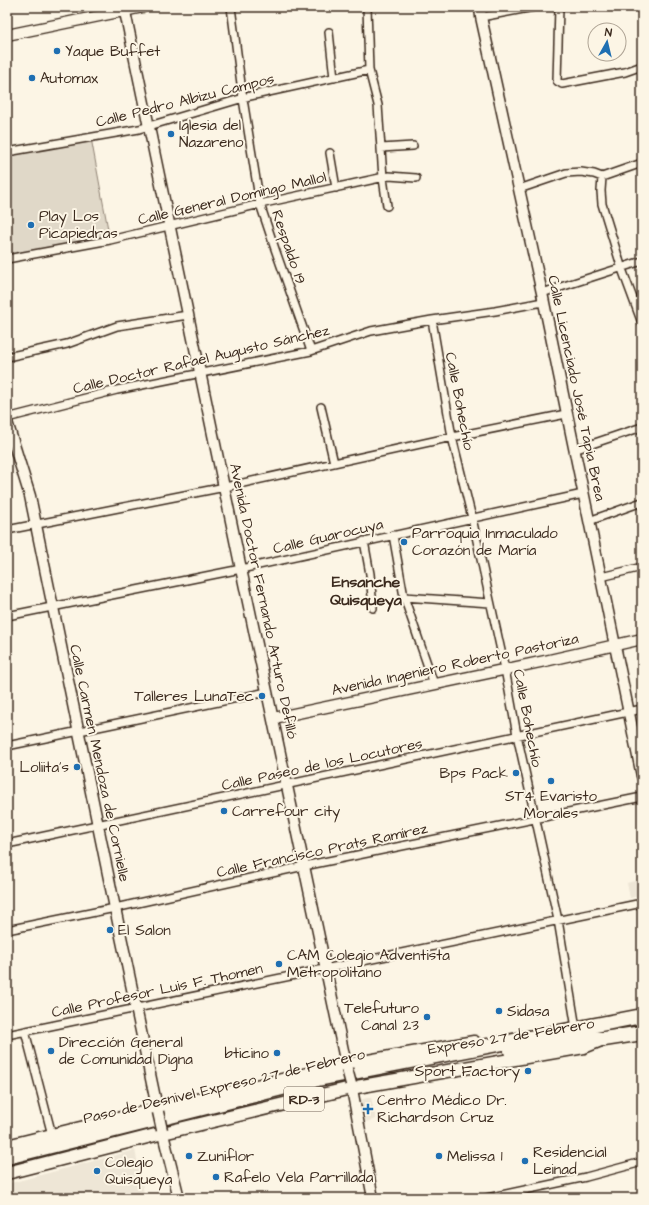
<svg xmlns="http://www.w3.org/2000/svg" width="649" height="1205" viewBox="0 0 649 1205" font-family="'Architects Daughter',sans-serif">
<style>
.built{fill:#eee6d6}
.green{fill:#e0d8c8;stroke:#8e8173}
.lines{fill:none;stroke-linecap:round;stroke-linejoin:round}
.street-casing{stroke:#3b2a1e;stroke-width:10}
.secondary-casing{stroke:#3b2a1e;stroke-width:13}
.primary-casing{stroke:#3b2a1e;stroke-width:15}
.highway-casing{stroke:#3b2a1e;stroke-width:17}
.street{stroke:#fcf5e5;stroke-width:7}
.secondary{stroke:#fcf5e5;stroke-width:10}
.primary{stroke:#fcf5e5;stroke-width:12}
.highway{stroke:#fcf5e5;stroke-width:14}
.secondary-bridge-casing{stroke:#3b2a1e;stroke-width:13;stroke-linecap:butt}
.secondary-bridge{stroke:#fcf5e5;stroke-width:10}
.poi-dot{fill:#1f6fb2;stroke:#fcf5e5;stroke-width:1.5}
.labels{text-anchor:middle;stroke-width:4;stroke-linejoin:round;paint-order:stroke}
.shield{fill:#fcf5e5;stroke:#75675a;stroke-width:1}
.shield-label{font-size:14px;font-weight:bold;fill:#3b2a1e}
.poi-label{font-size:15px;fill:#3b2a1e;stroke:#fcf5e5;text-anchor:start}
.street-label{font-size:15px;fill:#3b2a1e;stroke:#fcf5e5}
.neighbourhood-label{font-size:16px;font-weight:bold;fill:#3b2a1e;stroke:#fcf5e5}
</style>
<rect width="100%" height="100%" fill="#fcf5e5"/>
<filter id="ink" filterUnits="userSpaceOnUse"><feTurbulence type="fractalNoise" baseFrequency=".025" numOctaves="2"/><feDisplacementMap in="SourceGraphic" scale="8" xChannelSelector="R" yChannelSelector="G"/><feConvolveMatrix kernelMatrix="1 2 1 2 8 2 1 2 1" color-interpolation-filters="sRGB"/></filter>
<g filter="url(#ink)">
<path class="built" d="M 642,879 L 642,895 L 630,898 L 627,883 Z
M 371,1097 L 376,1119 L 366,1122 L 360,1100 Z
M 135,1150 L 145,1198 L 7,1198 L 7,1184 Z"/>
<path class="green" d="M 91,138 L 110,240 L 7,259 L 7,152 Z"/>
<g class="lines">
<g class="street-casing">
<path id="street" d="M 231,7 L 243,99 L 260,204 L 275,249 L 311,351
M 367,7 L 369,70 L 378,105 L 383,178 L 387,206
M 559,7 L 557,81 L 562,84 L 625,72 L 642,66
M 481,17 L 534,7
M 329,32 L 334,78
M 381,148 L 413,146
M 7,152 L 139,129 L 250,96 L 369,70
M 330,153 L 336,188
M 602,177 L 601,191 L 602,204 L 622,269 L 642,323
M 519,189 L 566,173 L 581,172 L 594,174 L 602,177 L 642,163
M 7,259 L 110,240 L 260,204 L 389,176 L 416,178
M 542,293 L 642,261
M 432,320 L 452,437 L 472,518 L 505,669 L 517,735 L 558,920 L 576,1028
M 7,357 L 67,344 L 117,326 L 188,315
M 321,407 L 334,463
M 7,418 L 117,390 L 311,351 L 371,331 L 432,320 L 495,311 L 543,302
M 574,450 L 642,427
M 589,521 L 642,502
M 7,530 L 225,487 L 452,437 L 566,414
M 393,535 L 404,597 L 434,684
M 364,541 L 370,574 L 373,608
M 601,577 L 642,567
M 404,597 L 490,603
M 7,616 L 241,569 L 583,494
M 7,746 L 267,692
M 7,844 L 642,709
M 7,930 L 115,908 L 304,866 L 642,797
M 25,1031 L 52,1135
M 7,1035 L 642,903
M 487,1198 L 586,1177 L 642,1162"/>
</g>
<g class="secondary-casing">
<path id="secondary" d="M 124,7 L 241,569 L 347,1069
M 480,7 L 481,17 L 542,293 L 642,776
M 7,35 L 143,7
M 7,422 L 30,496 L 115,908 L 158,1112
M 274,718 L 545,661 L 642,639
M 351,1084 L 373,1198
M 162,1130 L 179,1198"/>
</g>
<g class="primary-casing">
<path id="primary" d="M 7,1146 L 158,1109 L 346,1065 L 474,1042
M 7,1173 L 163,1133 L 351,1088 L 584,1047 L 601,1040"/>
</g>
<g class="highway-casing">
<path id="highway" d="M 511,1051 L 583,1039 L 604,1039 L 642,1033
M 7,1157 L 318,1079 L 642,1016"/>
</g>
<use href="#street" class="street"/>
<use href="#secondary" class="secondary"/>
<use href="#primary" class="primary"/>
<use href="#highway" class="highway"/>
<g class="secondary-bridge-casing">
<path id="secondary-bridge" d="M 347,1069 L 351,1084
M 158,1112 L 162,1130"/>
</g>
<use href="#secondary-bridge" class="secondary-bridge"/>
</g>
</g>
<g class="poi-dot">
<circle cx="57" cy="51" r="4"/>
<circle cx="32" cy="78" r="4"/>
<circle cx="171" cy="134" r="4"/>
<circle cx="31" cy="225" r="4"/>
<circle cx="404" cy="542" r="4"/>
<circle cx="262" cy="696" r="4"/>
<circle cx="77" cy="767" r="4"/>
<circle cx="516" cy="773" r="4"/>
<circle cx="551" cy="781" r="4"/>
<circle cx="224" cy="811" r="4"/>
<circle cx="110" cy="930" r="4"/>
<circle cx="279" cy="964" r="4"/>
<circle cx="499" cy="1011" r="4"/>
<circle cx="427" cy="1017" r="4"/>
<circle cx="51" cy="1051" r="4"/>
<circle cx="277" cy="1053" r="4"/>
<circle cx="528" cy="1071" r="4"/>
<path d="M366 1103h4v4h4v4h-4v4h-4v-4h-4v-4h4z"/>
<circle cx="189" cy="1156" r="4"/>
<circle cx="439" cy="1156" r="4"/>
<circle cx="525" cy="1161" r="4"/>
<circle cx="97" cy="1171" r="4"/>
<circle cx="216" cy="1177" r="4"/>
</g>
<g class="labels">
<rect class="shield" x="284" y="1087" width="40" height="24" rx="3"/>
<g class="shield-label">
<text x="304" y="1104">RD-3</text>
</g>
<g class="poi-label">
<text x="65" y="56">Yaque Buffet</text>
<text x="40" y="83">Automax</text>
<text x="179" y="130">Iglesia del<tspan x="179" dy="17">Nazareno</tspan></text>
<text x="39" y="221">Play Los<tspan x="39" dy="17">Picapiedras</tspan></text>
<text x="412" y="538">Parroquia Inmaculado<tspan x="412" dy="17">Corazón de María</tspan></text>
<text x="254" y="701" text-anchor="end">Talleres LunaTec</text>
<text x="69" y="772" text-anchor="end">Loliita's</text>
<text x="508" y="778" text-anchor="end">Bps Pack</text>
<text x="551" y="801" text-anchor="middle">ST4 Evaristo<tspan x="551" dy="17">Morales</tspan></text>
<text x="232" y="816">Carrefour city</text>
<text x="118" y="935">El Salon</text>
<text x="287" y="960">CAM Colegio Adventista<tspan x="287" dy="17">Metropolitano</tspan></text>
<text x="419" y="1013" text-anchor="end">Telefuturo<tspan x="419" dy="17">Canal 23</tspan></text>
<text x="507" y="1016">Sidasa</text>
<text x="59" y="1047">Dirección General<tspan x="59" dy="17">de Comunidad Digna</tspan></text>
<text x="269" y="1058" text-anchor="end">bticino</text>
<text x="520" y="1076" text-anchor="end">Sport Factory</text>
<text x="377" y="1105">Centro Médico Dr.<tspan x="377" dy="17">Richardson Cruz</tspan></text>
<text x="533" y="1157">Residencial<tspan x="533" dy="17">Leinad</tspan></text>
<text x="197" y="1161">Zuniflor</text>
<text x="447" y="1161">Melissa 1</text>
<text x="105" y="1167">Colegio<tspan x="105" dy="17">Quisqueya</tspan></text>
<text x="224" y="1182">Rafelo Vela Parrillada</text>
</g>
<g class="street-label">
<text transform="translate(185 100) rotate(-14)" y="5">Calle Pedro Albizu Campos</text>
<text transform="translate(232 198) rotate(-13)" y="5">Calle General Domingo Mallol</text>
<text transform="translate(289 247) rotate(71)" y="5">Respaldo 19</text>
<text transform="translate(201 359) rotate(-13)" y="5">Calle Doctor Rafael Augusto Sánchez</text>
<text transform="translate(577 388) rotate(78)" y="5">Calle Licenciado José Tapia Brea</text>
<text transform="translate(460 401) rotate(79)" y="5">Calle Bohechío</text>
<text transform="translate(328 536) rotate(-13)" y="5">Calle Guarocuya</text>
<text transform="translate(264 601) rotate(78)" y="5">Avenida Doctor Fernando Arturo Defilló</text>
<text transform="translate(455 664) rotate(-12)" y="5">Avenida Ingeniero Roberto Pastoriza</text>
<text transform="translate(528 718) rotate(79)" y="5">Calle Bohechío</text>
<text transform="translate(100 763) rotate(78)" y="5">Calle Carmen Mendoza de Cornielle</text>
<text transform="translate(322 764) rotate(-12)" y="5">Calle Paseo de los Locutores</text>
<text transform="translate(322 850) rotate(-12)" y="5">Calle Francisco Prats Ramírez</text>
<text transform="translate(157 990) rotate(-12)" y="5">Calle Profesor Luis F. Thomen</text>
<text transform="translate(511 1036) rotate(-9)" y="5">Expreso 27 de Febrero</text>
<text transform="translate(224 1086) rotate(-13)" y="5">Paso de Desnivel Expreso 27 de Febrero</text>
</g>
<g class="neighbourhood-label">
<text x="366" y="587">Ensanche<tspan x="366" dy="18">Quisqueya</tspan></text>
</g>
</g>
<rect width="649" height="1205" fill="none" stroke="#fcf5e5" stroke-width="24"/>
<rect x="12" y="12" width="625" height="1181" fill="none" stroke="#3b2a1e" stroke-width="1.5" filter="url(#ink)"/>
<g transform="translate(607 42) rotate(8)"><circle r="19" fill="#fcf5e5" stroke="#afa495"/>
<path d="M0-3L7 15L0 10L-7 15Z" fill="#1f6fb2"/>
<text y="-6" font-size="11" font-weight="bold" text-anchor="middle" fill="#3b2a1e">N</text>
</g>
</svg>
